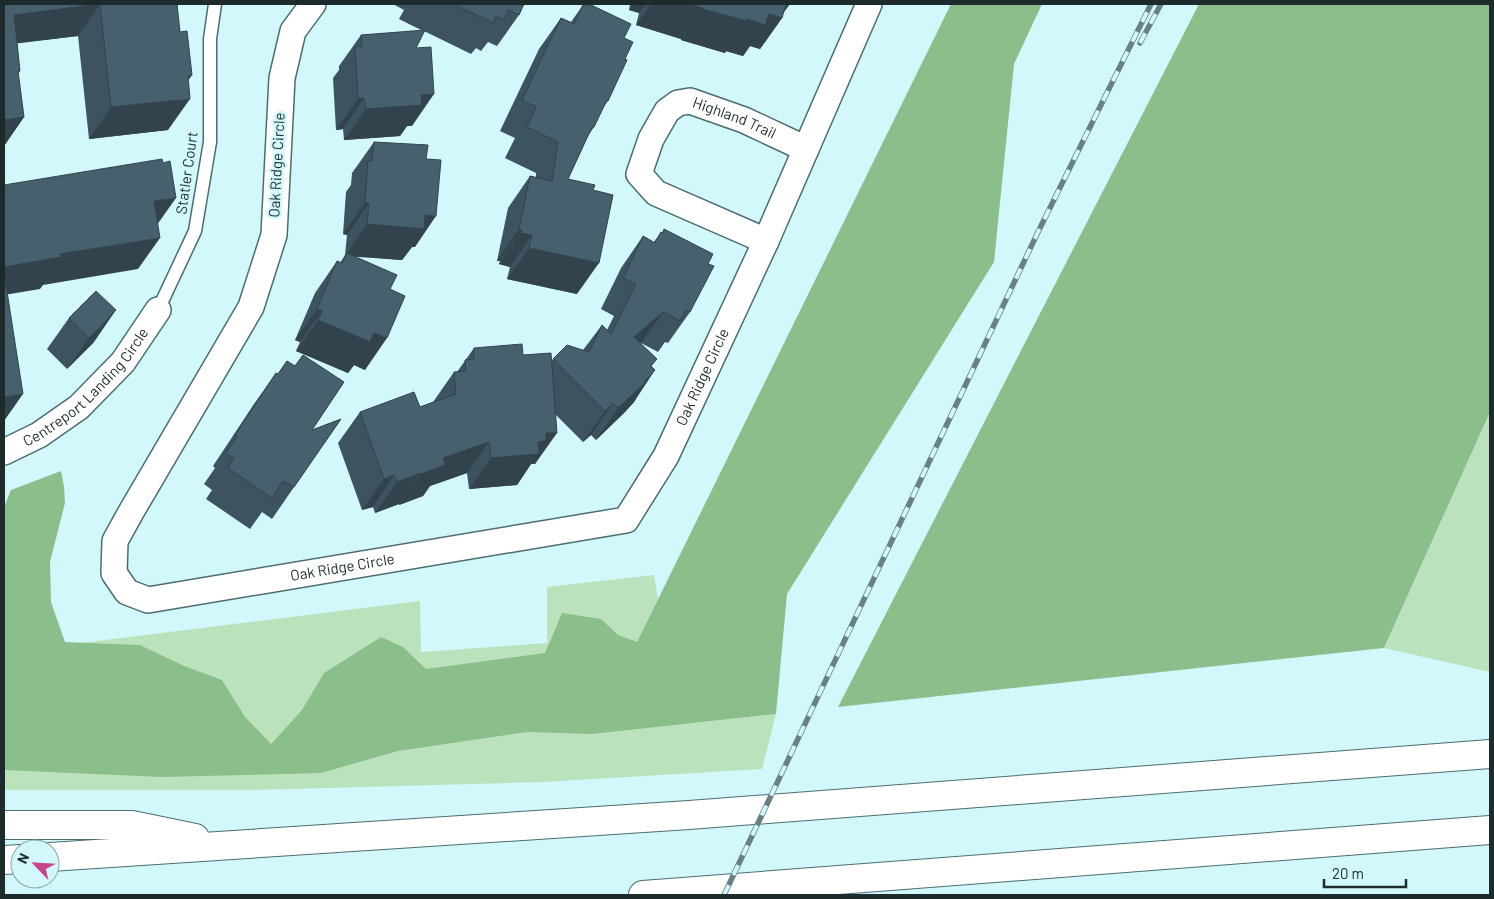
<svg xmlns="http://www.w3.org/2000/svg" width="1494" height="899" viewBox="0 0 1494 899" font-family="Barlow,sans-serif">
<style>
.green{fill:#bce2bd}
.forest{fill:#8abf8b}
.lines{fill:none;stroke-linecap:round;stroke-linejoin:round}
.service-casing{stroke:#4c6d70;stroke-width:15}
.minor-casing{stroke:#4c6d70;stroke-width:28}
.motorway-casing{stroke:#4c6d70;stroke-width:30}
.service{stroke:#fff;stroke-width:12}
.minor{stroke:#fff;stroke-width:25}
.motorway{stroke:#fff;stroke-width:28}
.rail-casing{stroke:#6a8183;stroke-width:5.5}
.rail{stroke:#d3f8fb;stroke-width:4;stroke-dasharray:11;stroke-linecap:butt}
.wall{fill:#3d535f}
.shaded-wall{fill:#32434d}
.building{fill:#47606e;stroke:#32434d}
.labels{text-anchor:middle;stroke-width:5;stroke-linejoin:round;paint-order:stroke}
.street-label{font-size:15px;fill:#1d2b2c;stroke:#d3f8fb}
</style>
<rect width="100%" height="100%" fill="#d3f8fb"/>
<path class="green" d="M 1490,412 L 1490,672 L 1384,648 Z
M 654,575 L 658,599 L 637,643 L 702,722 L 776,714 L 762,769 L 543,782 L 250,790 L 4,790 L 4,640 L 49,647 L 420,601 L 421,652 L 547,643 L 547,587 Z"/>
<path class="forest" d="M 951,4 L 1042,4 L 1014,64 L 994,262 L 787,594 L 776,714 L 592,734 L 527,732 L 398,751 L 321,773 L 162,777 L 4,770 L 4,507 L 11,490 L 61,471 L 64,487 L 65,503 L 50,562 L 51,602 L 65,642 L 140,645 L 184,666 L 222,680 L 245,717 L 271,744 L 302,710 L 324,673 L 381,637 L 403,647 L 426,669 L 545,653 L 562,613 L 601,619 L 618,635 L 637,642 Z
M 1199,4 L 1490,4 L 1490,412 L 1384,648 L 838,707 Z"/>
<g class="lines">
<g class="service-casing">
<path id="service" d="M 158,310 L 195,231 L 210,142 L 210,39 L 215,4"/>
</g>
<g class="minor-casing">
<g id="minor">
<path id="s1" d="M 313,4 L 293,31 L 282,78 L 274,235 L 251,307 L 131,512 L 115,541 L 114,573 L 127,592 L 148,600 L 626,520 L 666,456 L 766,241 L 869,4"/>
<path id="s2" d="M 766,241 L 656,193 L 639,174 L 651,139 L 667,111 L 678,103 L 690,101 L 744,120 L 806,149"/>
<path id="s3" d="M 4,452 L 39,435 L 79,407 L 123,362 L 158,310"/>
</g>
</g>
<g class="motorway-casing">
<path id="motorway" d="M 4,825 L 132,825 L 195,838
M 50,857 L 689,815 L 1490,754
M 4,860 L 20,859
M 643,895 L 1490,830"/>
</g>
<use href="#service" class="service"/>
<use href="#minor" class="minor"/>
<use href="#motorway" class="motorway"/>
<g class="rail-casing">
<path id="rail" d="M 1140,43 L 1161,4
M 724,895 L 1038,232 L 1151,4"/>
</g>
<use href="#rail" class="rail"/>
</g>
<path class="wall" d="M 4,4 L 177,4 L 180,32 L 192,75 L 188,80 L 168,130 L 89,139 L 78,36 L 17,43 L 20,71 L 18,74 L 24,117 L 4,146 Z
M 393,4 L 524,4 L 519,15 L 497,46 L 488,42 L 481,51 L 476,48 L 471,54 L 424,31 L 416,48 L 412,126 L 407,126 L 400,136 L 344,140 L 343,129 L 336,130 L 333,78 L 339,70 L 339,66 L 361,35 L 423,31 L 399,19 L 404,10 Z
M 587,4 L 624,38 L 625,59 L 608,101 L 603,107 L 594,127 L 588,136 L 568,179 L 593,190 L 577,294 L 507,279 L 510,267 L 499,264 L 500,261 L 497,261 L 508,208 L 530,176 L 536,178 L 536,173 L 505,158 L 515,138 L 500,131 L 539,49 L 561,18 L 571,22 L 583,5 L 586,6 Z
M 630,4 L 790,4 L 783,13 L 782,18 L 760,49 L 750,46 L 743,56 L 726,51 L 725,53 L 681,40 L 681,39 L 636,25 L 639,13 L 629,10 Z
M 374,142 L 415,247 L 412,247 L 402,260 L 354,256 L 390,289 L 365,370 L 354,365 L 348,373 L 296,351 L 300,342 L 295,340 L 315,293 L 337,261 L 340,263 L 345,255 L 347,235 L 343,234 L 346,192 L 351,185 L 352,173 Z
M 664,229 L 708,264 L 690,312 L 668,343 L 665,342 L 658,352 L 641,343 L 652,367 L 634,402 L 624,413 L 596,440 L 591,435 L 583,442 L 556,415 L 535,464 L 531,464 L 517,485 L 469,489 L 467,473 L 430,486 L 423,496 L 399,505 L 399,504 L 375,513 L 373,507 L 362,510 L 338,443 L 360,412 L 420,407 L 433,402 L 454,372 L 457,372 L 474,348 L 523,355 L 551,362 L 553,359 L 583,350 L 602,325 L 607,330 L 614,316 L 601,309 L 621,268 L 643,236 L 654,242 L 661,232 L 662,233 Z
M 69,318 L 94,342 L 67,369 L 47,349 Z
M 303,355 L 312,430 L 341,419 L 272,519 L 262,512 L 250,529 L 206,499 L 212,490 L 204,484 L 215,468 L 213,466 L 254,404 L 276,373 L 278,374 L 287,361 L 295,366 Z"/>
<path class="shaded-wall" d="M 100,4 L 78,36 L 4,45 L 14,15 Z
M 633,4 L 646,4 L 639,13 L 629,10 Z
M 651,4 L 689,4 L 703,8 L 681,39 L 636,25 Z
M 785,4 L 790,4 L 780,17 L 782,18 L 760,49 L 750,46 L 743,56 L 726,51 L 725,53 L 681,40 L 702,9 L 747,19 L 769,14 Z
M 192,75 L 174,101 L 190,99 L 168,130 L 89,139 L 111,107 L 188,76 Z
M 434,94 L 412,126 L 407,126 L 400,136 L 344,140 L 366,109 L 421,95 Z
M 364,98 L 343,129 L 336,130 L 358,99 Z
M 24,117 L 4,146 L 4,120 Z
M 176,198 L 154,229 L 154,201 Z
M 365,203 L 369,203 L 347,235 L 343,234 Z
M 425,215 L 436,216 L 415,247 L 412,247 L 402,260 L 345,256 L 367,224 Z
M 519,229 L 522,230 L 500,261 L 497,261 Z
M 521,233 L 532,235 L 510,267 L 499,264 Z
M 160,238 L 138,269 L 43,285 L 40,289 L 4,295 L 4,267 L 59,254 Z
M 529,248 L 599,263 L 577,294 L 507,279 Z
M 317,309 L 322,311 L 300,342 L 295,340 Z
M 116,310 L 94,342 L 67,369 L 89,338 Z
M 663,312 L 641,343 L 634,337 Z
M 318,320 L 374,333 L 387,338 L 365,370 L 354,365 L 348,373 L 296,351 Z
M 655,370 L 634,402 L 624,413 L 596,440 L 618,408 Z
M 23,394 L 4,421 L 4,397 Z
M 613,403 L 591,435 L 583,442 L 605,411 Z
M 546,433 L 557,433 L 535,464 L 531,464 L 517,485 L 469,489 L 491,458 L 538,442 Z
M 489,442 L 467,473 L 430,486 L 423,496 L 399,505 L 421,474 L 443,458 Z
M 421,473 L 399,504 L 375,513 L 397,482 Z
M 394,475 L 373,507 L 362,510 L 384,479 Z"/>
<path class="building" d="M 4,4 L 177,4 L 180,32 L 187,31 L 192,75 L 188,76 L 190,99 L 111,107 L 100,4 L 14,15 L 20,71 L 18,71 L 24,117 L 4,120 Z
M 454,4 L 524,4 L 519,15 L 508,10 L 503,20 L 496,16 L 493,23 Z
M 587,4 L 589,4 L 631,24 L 624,38 L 633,42 L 625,59 L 627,60 L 608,101 L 607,100 L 594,127 L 592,127 L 568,179 L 595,185 L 593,190 L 613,195 L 599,263 L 529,248 L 532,235 L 521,233 L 522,230 L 519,229 L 530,176 L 552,181 L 558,142 L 527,127 L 536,107 L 522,100 L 561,18 L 574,24 L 583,5 L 586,6 Z
M 689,4 L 786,4 L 782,18 L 769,14 L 765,25 L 747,19 L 747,21 L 702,9 L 703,8 Z
M 425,30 L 416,48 L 431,47 L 434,94 L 421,95 L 422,105 L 366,109 L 364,98 L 358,99 L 355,47 L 362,46 L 361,35 Z
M 374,142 L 428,145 L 426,159 L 441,160 L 436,216 L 425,215 L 424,229 L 367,224 L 369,203 L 365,203 L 368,160 L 372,161 Z
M 162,159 L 163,163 L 170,161 L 176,198 L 154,201 L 160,238 L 59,254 L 62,257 L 4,267 L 4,185 Z
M 664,229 L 713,254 L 708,264 L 714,266 L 690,312 L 686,310 L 680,321 L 663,312 L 634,337 L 657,359 L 651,366 L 655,370 L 645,381 L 646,382 L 618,408 L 613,403 L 605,411 L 553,359 L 567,345 L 589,352 L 602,325 L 611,334 L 636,284 L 623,278 L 643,236 L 655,243 L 661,232 L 663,233 Z
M 347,253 L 397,275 L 390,289 L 405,296 L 387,338 L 374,333 L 370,342 L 318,320 L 322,311 L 317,309 L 337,261 L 342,263 Z
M 6,285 L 23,394 L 4,397 L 4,286 Z
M 96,291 L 116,310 L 89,338 L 69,318 Z
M 522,344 L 523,355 L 551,353 L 557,433 L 546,433 L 546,441 L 538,442 L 539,454 L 491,458 L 489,442 L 443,458 L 445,465 L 421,474 L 421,473 L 397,482 L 394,475 L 384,479 L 360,412 L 414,392 L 420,407 L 456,394 L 454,372 L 466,371 L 465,360 L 474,359 L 474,348 Z
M 303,355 L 344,382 L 312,430 L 341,419 L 294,487 L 283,481 L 272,498 L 228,468 L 234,458 L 226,453 L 237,437 L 235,435 L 276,373 L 278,374 L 287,361 L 295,366 Z"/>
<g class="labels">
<g class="street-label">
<text dy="5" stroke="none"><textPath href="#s2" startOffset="288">Highland Trail</textPath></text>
<text transform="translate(277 165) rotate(-87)" y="5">Oak Ridge Circle</text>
<text transform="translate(187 173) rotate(-82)" y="5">Statler Court</text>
<text dy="5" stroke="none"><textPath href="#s1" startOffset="1310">Oak Ridge Circle</textPath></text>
<text dy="5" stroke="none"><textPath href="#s3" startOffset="106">Centreport Landing Circle</textPath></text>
<text dy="5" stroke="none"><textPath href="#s1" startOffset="860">Oak Ridge Circle</textPath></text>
</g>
</g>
<rect width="1494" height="899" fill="none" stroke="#1d2b2c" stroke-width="10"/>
<g transform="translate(35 864) rotate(295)"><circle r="24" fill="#d3f8fb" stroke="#8aa6a8"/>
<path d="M0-4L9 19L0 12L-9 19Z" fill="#c7448a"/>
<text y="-8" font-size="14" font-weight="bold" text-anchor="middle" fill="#1d2b2c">N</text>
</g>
<path d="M1324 879v8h82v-8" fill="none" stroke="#1d2b2c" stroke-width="2.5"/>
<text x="1332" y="879" font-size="15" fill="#1d2b2c" stroke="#d3f8fb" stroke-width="4" paint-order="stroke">20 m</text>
</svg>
